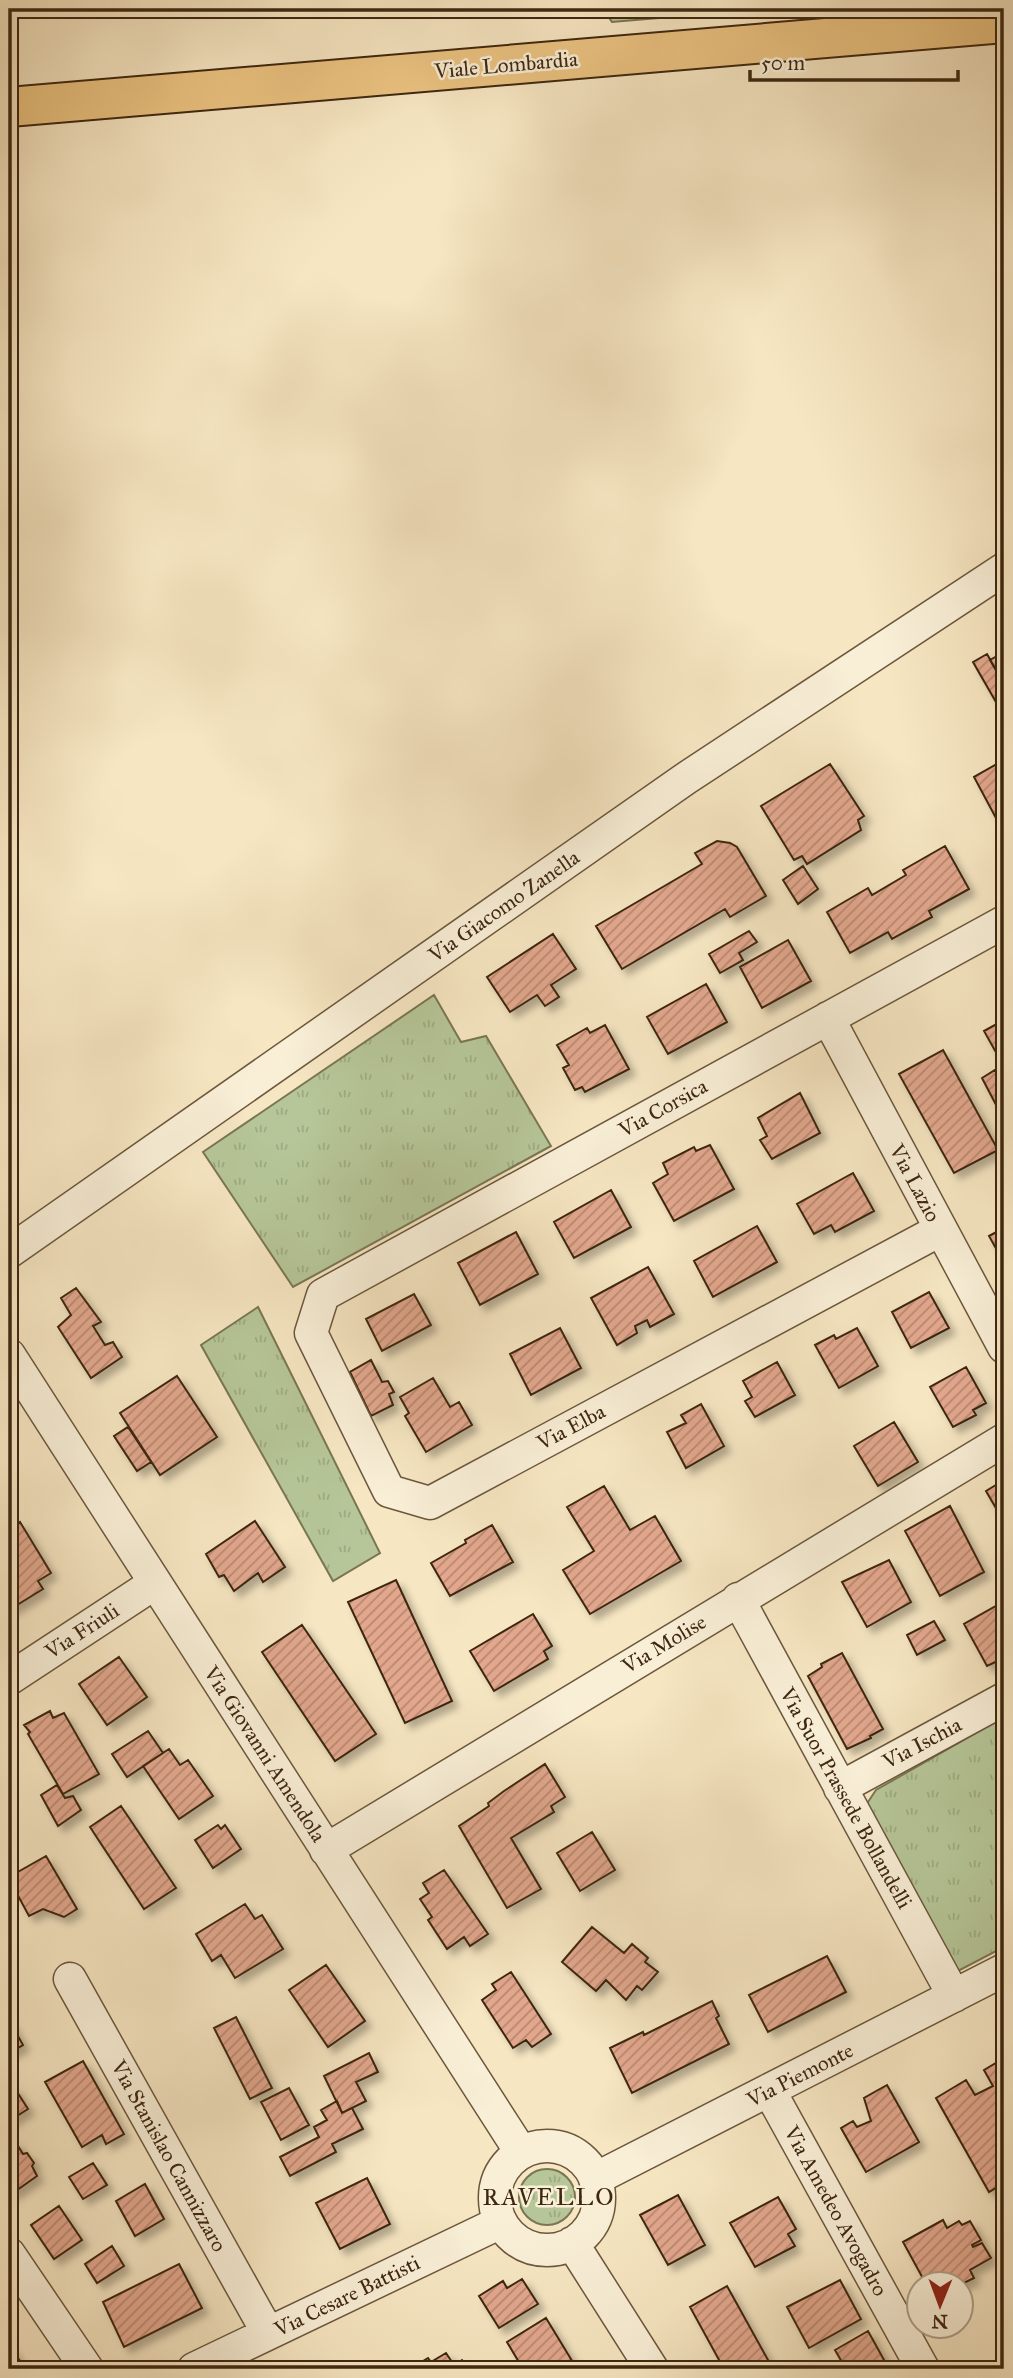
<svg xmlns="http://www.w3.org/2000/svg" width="1013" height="2378" viewBox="0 0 1013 2378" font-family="'IM FELL Great Primer',serif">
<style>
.grass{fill:url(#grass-tufts);stroke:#7a7654;stroke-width:2}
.forest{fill:url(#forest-firs);stroke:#7a7654;stroke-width:2}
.building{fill:url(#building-hatch);stroke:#3e2711;stroke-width:2;filter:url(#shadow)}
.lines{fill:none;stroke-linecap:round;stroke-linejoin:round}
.minor-casing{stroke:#6c573d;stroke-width:35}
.major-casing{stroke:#3e2711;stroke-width:42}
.minor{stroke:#f9efd7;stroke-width:32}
.major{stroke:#ebc381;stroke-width:38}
.labels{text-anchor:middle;stroke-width:5;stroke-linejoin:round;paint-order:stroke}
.street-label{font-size:21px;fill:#3e2711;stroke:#f9efd7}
.quarter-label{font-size:24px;letter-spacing:2px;fill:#3e2711;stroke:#f9efd7}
</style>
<defs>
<pattern id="grass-tufts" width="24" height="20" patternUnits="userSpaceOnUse" patternTransform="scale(1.75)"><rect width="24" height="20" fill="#b6c698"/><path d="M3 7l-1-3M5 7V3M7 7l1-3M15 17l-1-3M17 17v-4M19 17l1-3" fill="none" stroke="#9eaa82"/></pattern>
<pattern id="forest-firs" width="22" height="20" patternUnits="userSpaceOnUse" patternTransform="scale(1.75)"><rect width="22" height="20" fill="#b6c698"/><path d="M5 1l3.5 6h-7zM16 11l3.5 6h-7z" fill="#9eaa82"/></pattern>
<pattern id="building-hatch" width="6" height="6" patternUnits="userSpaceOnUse" patternTransform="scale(1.75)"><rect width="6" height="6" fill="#e2a78d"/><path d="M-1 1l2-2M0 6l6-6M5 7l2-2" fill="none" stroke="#b98872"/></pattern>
<filter id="shadow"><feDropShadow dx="6" dy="6" stdDeviation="3.5" flood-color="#0004"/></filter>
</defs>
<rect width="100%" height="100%" fill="#f6e6c2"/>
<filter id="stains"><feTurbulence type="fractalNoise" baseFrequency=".00286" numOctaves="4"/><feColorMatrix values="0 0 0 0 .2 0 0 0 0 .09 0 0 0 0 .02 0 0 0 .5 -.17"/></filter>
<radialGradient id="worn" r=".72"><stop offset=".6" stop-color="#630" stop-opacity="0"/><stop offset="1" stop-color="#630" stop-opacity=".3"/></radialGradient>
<path class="grass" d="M 434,995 L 461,1042 L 486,1036 L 551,1146 L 293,1287 L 203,1152 Z
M 258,1307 L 380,1553 L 333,1581 L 201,1345 Z
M 1004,1717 L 1004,1947 L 958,1971 L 864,1808 L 876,1790 Z
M519 2197a28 28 0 1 1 56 0a28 28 0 1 1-56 0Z"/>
<path class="forest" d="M 603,9 L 767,9 L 612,22 Z"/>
<path class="building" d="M 1004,652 L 1004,684 L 990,660 Z
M 987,654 L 1004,684 L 1004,716 L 973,662 Z
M 1004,760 L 1004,833 L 974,777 Z
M 830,764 L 864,816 L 858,820 L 861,830 L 807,864 L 802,856 L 794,860 L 761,806 Z
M 717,841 L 730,843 L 737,847 L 766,896 L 730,917 L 725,909 L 622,969 L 596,926 L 702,864 L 695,853 Z
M 945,846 L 969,889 L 929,911 L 932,917 L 892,939 L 888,932 L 850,953 L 827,912 L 868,888 L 872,895 L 906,875 L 903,870 Z
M 803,866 L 818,889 L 798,904 L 783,880 Z
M 749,931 L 757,942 L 739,953 L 743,960 L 720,973 L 709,954 Z
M 553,934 L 576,969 L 551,985 L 559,997 L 545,1006 L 537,995 L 510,1012 L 487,977 Z
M 788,940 L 811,981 L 762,1008 L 740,967 Z
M 706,984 L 727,1022 L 668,1054 L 647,1017 Z
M 1004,1020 L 1004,1076 L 998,1065 L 1002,1063 L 984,1031 Z
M 605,1025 L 629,1069 L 585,1092 L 582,1087 L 575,1090 L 563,1068 L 569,1065 L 557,1045 L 587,1028 L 590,1033 Z
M 943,1050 L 998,1150 L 954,1173 L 899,1074 Z
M 995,1070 L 1004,1086 L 1004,1120 L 982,1078 Z
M 800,1093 L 820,1133 L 772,1159 L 760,1140 L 767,1136 L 758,1118 Z
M 710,1145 L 734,1189 L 674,1221 L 653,1183 L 668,1174 L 663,1163 L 694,1147 L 696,1151 Z
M 853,1173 L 874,1211 L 835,1232 L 831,1225 L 814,1234 L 797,1204 Z
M 611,1190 L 631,1227 L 574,1258 L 554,1222 Z
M 757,1226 L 777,1262 L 713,1297 L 694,1261 Z
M 1004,1228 L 1004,1263 L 989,1236 Z
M 516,1232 L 538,1274 L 480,1305 L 458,1263 Z
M 648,1267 L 674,1314 L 650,1327 L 647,1320 L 635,1326 L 637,1333 L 617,1345 L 591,1298 Z
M 76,1288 L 101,1322 L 93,1326 L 105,1345 L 113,1342 L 122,1357 L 91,1378 L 58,1327 L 71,1315 L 61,1298 Z
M 929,1292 L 949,1328 L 911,1348 L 892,1312 Z
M 414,1294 L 431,1325 L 382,1351 L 366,1319 Z
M 560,1328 L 581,1368 L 531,1395 L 510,1354 Z
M 857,1328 L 878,1366 L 839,1388 L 815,1345 L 834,1335 L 836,1339 Z
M 371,1360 L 382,1382 L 388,1381 L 394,1392 L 389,1394 L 393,1405 L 371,1416 L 350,1372 Z
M 777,1362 L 795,1395 L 755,1417 L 745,1401 L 752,1397 L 743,1381 Z
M 966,1367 L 986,1403 L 973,1410 L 976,1415 L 953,1427 L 930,1387 Z
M 177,1376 L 217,1437 L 160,1475 L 120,1413 Z
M 433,1378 L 450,1407 L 459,1402 L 472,1425 L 426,1452 L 405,1416 L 409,1413 L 400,1397 Z
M 701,1404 L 724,1446 L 686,1468 L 667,1432 L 686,1423 L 681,1415 Z
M 894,1422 L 918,1462 L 878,1486 L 854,1446 Z
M 128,1427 L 151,1462 L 137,1471 L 114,1436 Z
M 1004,1480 L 1004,1522 L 986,1491 Z
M 604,1486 L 630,1530 L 655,1516 L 681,1561 L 590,1614 L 563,1570 L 594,1551 L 567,1507 Z
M 950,1506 L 984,1572 L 940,1596 L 905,1531 Z
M 255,1521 L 285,1567 L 263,1582 L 258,1573 L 234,1591 L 224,1575 L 219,1577 L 206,1554 Z
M 20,1522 L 51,1573 L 38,1581 L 43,1589 L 9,1610 L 9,1529 Z
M 492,1525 L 513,1562 L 450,1596 L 431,1563 L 466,1543 L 465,1540 Z
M 889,1560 L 911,1602 L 867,1627 L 842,1582 Z
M 396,1580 L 452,1701 L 405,1723 L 348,1602 Z
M 1003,1602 L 1004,1658 L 987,1666 L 964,1624 Z
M 533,1614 L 552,1646 L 544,1651 L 548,1659 L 494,1691 L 470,1651 Z
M 934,1621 L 945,1640 L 917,1655 L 907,1635 Z
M 302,1625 L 376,1734 L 335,1761 L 262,1652 Z
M 842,1653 L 883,1729 L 870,1736 L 871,1738 L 847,1749 L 808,1676 L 822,1667 L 821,1664 Z
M 119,1657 L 147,1697 L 107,1725 L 79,1684 Z
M 50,1711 L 53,1718 L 64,1713 L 99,1774 L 63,1794 L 28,1734 L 30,1732 L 24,1725 Z
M 148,1731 L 163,1753 L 127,1777 L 112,1754 Z
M 169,1749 L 180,1765 L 188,1760 L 213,1796 L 179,1819 L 143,1766 Z
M 545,1764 L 565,1797 L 551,1806 L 554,1812 L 511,1838 L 541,1889 L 507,1908 L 459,1826 L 489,1806 L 488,1803 L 504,1791 Z
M 57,1785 L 65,1798 L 73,1796 L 81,1810 L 58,1826 L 41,1795 Z
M 121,1806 L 176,1888 L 144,1909 L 90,1827 Z
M 218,1825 L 221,1829 L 225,1825 L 241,1849 L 213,1868 L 195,1840 Z
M 592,1832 L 615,1870 L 580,1891 L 557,1853 Z
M 46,1856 L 77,1909 L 64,1917 L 43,1909 L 29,1916 L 9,1879 L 9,1877 Z
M 444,1870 L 488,1934 L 470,1946 L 464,1937 L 447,1949 L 428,1920 L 432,1917 L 420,1899 L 429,1893 L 423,1883 Z
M 245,1904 L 255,1919 L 262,1915 L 283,1949 L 235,1978 L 221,1955 L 212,1961 L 196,1934 Z
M 592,1927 L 624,1953 L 632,1944 L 648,1958 L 645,1962 L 658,1972 L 642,1990 L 637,1986 L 626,2000 L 606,1980 L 596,1991 L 562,1962 Z
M 827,1956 L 846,1992 L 768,2032 L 749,1995 Z
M 326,1965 L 365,2021 L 328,2047 L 289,1990 Z
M 511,1972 L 551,2034 L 532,2047 L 526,2040 L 513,2048 L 482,2000 L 496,1990 L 492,1984 Z
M 712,2001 L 719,2016 L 716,2018 L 729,2044 L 632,2093 L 610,2048 L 643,2032 L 644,2035 Z
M 236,2017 L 272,2088 L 250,2099 L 214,2028 Z
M 9,2020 L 23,2045 L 9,2053 Z
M 369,2053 L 378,2072 L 356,2082 L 366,2101 L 342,2113 L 324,2076 Z
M 1001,2060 L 1004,2066 L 1004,2183 L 989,2192 L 936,2098 L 966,2080 L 975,2095 L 993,2086 L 984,2070 Z
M 83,2061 L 124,2134 L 106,2144 L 102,2135 L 82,2147 L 45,2082 Z
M 887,2085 L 919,2142 L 866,2172 L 841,2128 L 853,2121 L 857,2127 L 871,2121 L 864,2098 Z
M 14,2087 L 28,2109 L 9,2121 L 9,2090 Z
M 289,2088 L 309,2125 L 281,2140 L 261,2102 Z
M 337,2101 L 342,2113 L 352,2108 L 363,2129 L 332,2144 L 336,2152 L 290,2176 L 280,2157 L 319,2137 L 314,2127 L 327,2120 L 321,2110 Z
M 15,2141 L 23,2154 L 27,2153 L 34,2163 L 32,2166 L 37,2176 L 10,2195 L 9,2145 Z
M 93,2163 L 107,2185 L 83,2199 L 69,2177 Z
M 367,2178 L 390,2224 L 340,2249 L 316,2203 Z
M 145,2184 L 164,2219 L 135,2236 L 116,2201 Z
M 678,2195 L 705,2245 L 668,2265 L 640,2215 Z
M 778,2197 L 796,2229 L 788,2234 L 795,2246 L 755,2267 L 730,2223 Z
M 59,2206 L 82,2240 L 54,2259 L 31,2225 Z
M 943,2220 L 947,2228 L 959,2221 L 962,2225 L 970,2221 L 981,2240 L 972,2245 L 973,2247 L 982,2243 L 991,2258 L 970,2270 L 974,2278 L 960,2285 L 960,2284 L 926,2284 L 903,2242 Z
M 112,2246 L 124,2266 L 97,2283 L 85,2264 Z
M 179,2264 L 202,2308 L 124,2347 L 103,2302 Z
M 522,2279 L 538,2304 L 499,2328 L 479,2296 L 503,2281 L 507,2288 Z
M 840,2280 L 861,2319 L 809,2348 L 787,2307 Z
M 727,2286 L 773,2369 L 724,2369 L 690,2307 Z
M 546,2318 L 577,2369 L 523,2369 L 507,2342 Z
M 868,2331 L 889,2369 L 846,2369 L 835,2350 Z
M 9,2346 L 26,2369 L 9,2369 Z
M 446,2353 L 454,2365 L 462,2360 L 468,2369 L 410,2369 L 428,2358 L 431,2362 Z"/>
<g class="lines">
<g class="minor-casing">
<path id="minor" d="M 828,1018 L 1004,1347
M 940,1230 L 430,1503 L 389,1491 L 311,1333 L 323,1295 L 1004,922
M 9,1252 L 685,779 L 1004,569
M 9,1355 L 521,2152
M 738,1599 L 954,1996
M 9,1679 L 155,1583
M 840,1788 L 1004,1699
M 326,1850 L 1004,1440
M 70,1979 L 268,2333
M 769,2090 L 923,2369
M495 2198a52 52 0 1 1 104 0a52 52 0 1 1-104 0Z
M 595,2179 L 1004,1970
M 572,2243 L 652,2369
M 9,2254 L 87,2369
M 194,2369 L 501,2222"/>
</g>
<g class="major-casing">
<path id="major" d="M 9,107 L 1004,23"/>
</g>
<use href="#minor" class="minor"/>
<use href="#major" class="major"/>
</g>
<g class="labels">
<g class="street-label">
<text transform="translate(506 65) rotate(-5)" y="7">Viale Lombardia</text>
<text transform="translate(504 906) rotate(-35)" y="7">Via Giacomo Zanella</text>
<text transform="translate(663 1108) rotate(-29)" y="7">Via Corsica</text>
<text transform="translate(915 1183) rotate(62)" y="7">Via Lazio</text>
<text transform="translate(571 1427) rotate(-28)" y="7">Via Elba</text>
<text transform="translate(82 1631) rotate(-33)" y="7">Via Friuli</text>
<text transform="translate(664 1644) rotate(-31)" y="7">Via Molise</text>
<text transform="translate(922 1743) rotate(-28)" y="7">Via Ischia</text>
<text transform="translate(265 1754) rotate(57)" y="7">Via Giovanni Amendola</text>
<text transform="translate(846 1798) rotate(61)" y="7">Via Suor Prassede Bollandelli</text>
<text transform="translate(800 2075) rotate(-27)" y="7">Via Piemonte</text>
<text transform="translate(169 2156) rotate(61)" y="7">Via Stanislao Cannizzaro</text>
<text transform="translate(836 2211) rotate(61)" y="7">Via Amedeo Avogadro</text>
<text transform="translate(347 2296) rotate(-26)" y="7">Via Cesare Battisti</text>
</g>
<g class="quarter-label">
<text x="549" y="2205">RAVELLO</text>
</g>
</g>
<rect width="1013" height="2378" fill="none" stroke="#f6e6c2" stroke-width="35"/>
<rect x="10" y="10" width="992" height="2357" fill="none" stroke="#3e2711" stroke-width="3.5"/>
<rect x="18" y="18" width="978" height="2343" fill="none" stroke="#3e2711" stroke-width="2"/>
<g transform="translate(940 2305) rotate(181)"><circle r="33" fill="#f9efd7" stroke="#ae9f88" stroke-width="2"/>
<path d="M0-5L12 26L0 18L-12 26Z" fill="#8f2418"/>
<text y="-10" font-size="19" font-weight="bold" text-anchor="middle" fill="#3e2711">N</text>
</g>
<path d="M750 70v10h208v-10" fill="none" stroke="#3e2711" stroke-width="3.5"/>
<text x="761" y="70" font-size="21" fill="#3e2711" stroke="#f9efd7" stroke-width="5" paint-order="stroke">50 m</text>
<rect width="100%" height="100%" filter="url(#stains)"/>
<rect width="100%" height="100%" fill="url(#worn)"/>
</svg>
